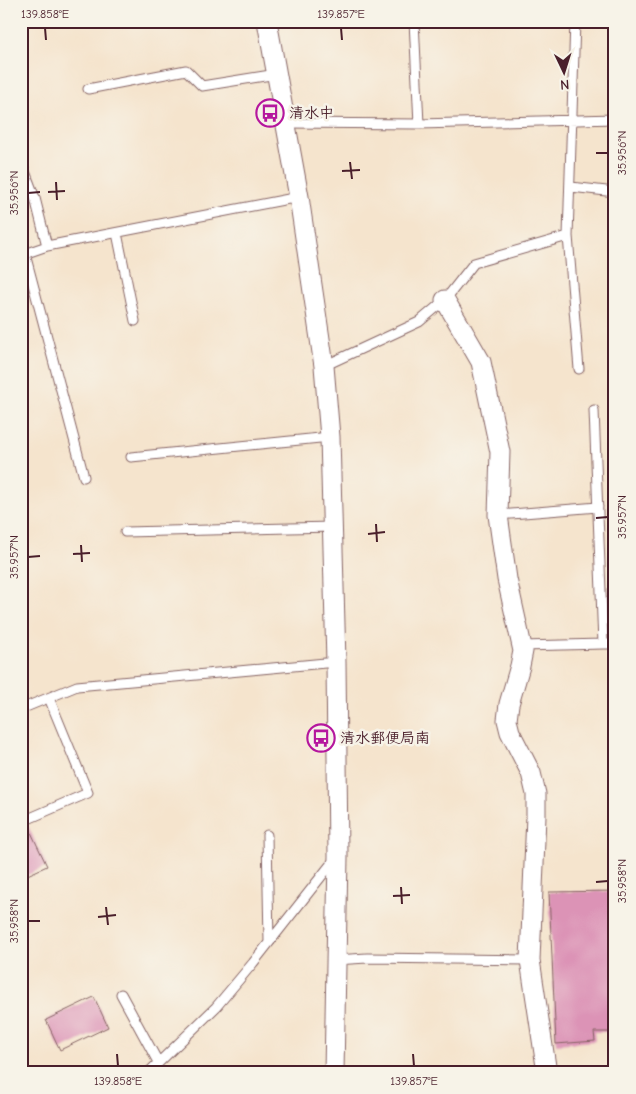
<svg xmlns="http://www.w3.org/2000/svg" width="636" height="1094" viewBox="0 0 636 1094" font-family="'Comic Neue','Klee One',sans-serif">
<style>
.building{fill:#dc93b6}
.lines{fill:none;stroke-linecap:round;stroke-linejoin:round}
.service-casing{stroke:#866464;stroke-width:11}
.minor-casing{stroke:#866464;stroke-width:21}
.service{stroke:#fff;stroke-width:9}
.minor{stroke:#fff;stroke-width:19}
.ticks{fill:none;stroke:#4a1f2b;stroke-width:2}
.labels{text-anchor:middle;stroke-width:5;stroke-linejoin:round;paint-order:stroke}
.poi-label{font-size:15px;font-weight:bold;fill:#4a1f2b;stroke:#f7f3e8;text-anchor:start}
.neatline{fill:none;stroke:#4a1f2b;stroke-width:2}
.ticks-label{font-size:12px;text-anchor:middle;fill:#4a1f2b}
</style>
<rect width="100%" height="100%" fill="#f7f3e8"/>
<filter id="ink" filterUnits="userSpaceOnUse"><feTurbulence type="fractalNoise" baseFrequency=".02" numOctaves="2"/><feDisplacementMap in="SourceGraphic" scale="10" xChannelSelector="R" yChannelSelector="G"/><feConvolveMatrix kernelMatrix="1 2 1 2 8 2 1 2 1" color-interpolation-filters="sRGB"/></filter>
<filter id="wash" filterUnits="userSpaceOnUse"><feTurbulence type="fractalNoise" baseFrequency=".0096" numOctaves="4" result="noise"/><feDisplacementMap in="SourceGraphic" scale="20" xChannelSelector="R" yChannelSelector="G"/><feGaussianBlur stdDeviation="1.12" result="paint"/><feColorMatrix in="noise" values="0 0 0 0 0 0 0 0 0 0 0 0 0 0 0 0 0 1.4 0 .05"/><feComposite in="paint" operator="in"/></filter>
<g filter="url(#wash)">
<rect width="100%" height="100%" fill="#f5e4cd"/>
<g id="blocks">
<path class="building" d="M 28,826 L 47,866 L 21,878 L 21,828 Z
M 615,891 L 615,1032 L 594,1032 L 595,1041 L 556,1044 L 549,892 Z
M 94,997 L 108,1027 L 60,1050 L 46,1020 Z"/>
</g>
</g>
<g filter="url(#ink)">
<use href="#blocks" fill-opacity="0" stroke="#866464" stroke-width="1"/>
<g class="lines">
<g class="service-casing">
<path id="service" d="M 414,21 L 419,124
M 575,21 L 568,236 L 579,369
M 88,89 L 186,70 L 202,86 L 277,74
M 286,123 L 419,124 L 615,119
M 21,161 L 35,198 L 47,246
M 571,187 L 615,192
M 117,233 L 135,321
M 25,254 L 84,477
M 21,255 L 47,246 L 299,197
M 324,366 L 419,322 L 445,300 L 474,263 L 568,236
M 594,410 L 603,644 L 615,644
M 131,457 L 330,437
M 498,515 L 598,507
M 125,532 L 332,527
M 522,646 L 603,644
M 21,709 L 77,686 L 336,662
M 21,822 L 88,793 L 49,698
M 267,835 L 269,942
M 335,960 L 367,958 L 530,960
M 121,994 L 158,1062
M 148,1073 L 216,1007 L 253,963 L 335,859"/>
</g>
<g class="minor-casing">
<path id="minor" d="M 267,21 L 299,197 L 324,366 L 330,437 L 336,662 L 338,856 L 334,1073
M 445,300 L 481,362 L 500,452 L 498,515 L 507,579 L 523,651 L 520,666 L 509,704 L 507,720 L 510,732 L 531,773 L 536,794 L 536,816 L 530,960 L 547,1073"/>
</g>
<use href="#service" class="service"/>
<use href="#minor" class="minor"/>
</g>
</g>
<path class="ticks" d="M 45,28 L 46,40M 341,28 L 342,40M 596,153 L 608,153M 350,162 L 352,179M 342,171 L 360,170M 56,182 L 57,200M 48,192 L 65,191M 28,193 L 40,192M 596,518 L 608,517M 376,524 L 377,542M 368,534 L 385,532M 81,545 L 82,562M 73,554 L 90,553M 28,557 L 40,556M 596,882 L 608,881M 401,887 L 402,904M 393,896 L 410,895M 106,907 L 108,925M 98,917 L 116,915M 28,921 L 40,921M 117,1054 L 118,1066M 413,1054 L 414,1066"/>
<defs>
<g id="bus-ring" transform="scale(1.4375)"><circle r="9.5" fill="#f7f3e8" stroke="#b5179e" stroke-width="1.5"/><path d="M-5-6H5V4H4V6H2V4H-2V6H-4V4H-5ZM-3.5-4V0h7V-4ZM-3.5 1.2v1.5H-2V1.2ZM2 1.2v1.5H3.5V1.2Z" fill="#b5179e"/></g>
</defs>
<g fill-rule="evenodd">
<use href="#bus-ring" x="270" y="113"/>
<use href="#bus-ring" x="321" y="738"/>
</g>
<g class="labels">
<g class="poi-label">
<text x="289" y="118">清水中</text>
<text x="340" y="743">清水郵便局南</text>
</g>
</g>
<rect width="636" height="1094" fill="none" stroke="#f7f3e8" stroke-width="55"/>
<g transform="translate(564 72) rotate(176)" stroke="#f7f3e8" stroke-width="4" paint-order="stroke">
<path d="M0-4L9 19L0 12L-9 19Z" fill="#4a1f2b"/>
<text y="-8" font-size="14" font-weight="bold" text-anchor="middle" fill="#4a1f2b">N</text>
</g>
<rect x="28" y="28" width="580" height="1038" class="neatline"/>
<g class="ticks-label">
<text x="45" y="18">139.858°E</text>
<text x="341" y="18">139.857°E</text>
<text transform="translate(622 153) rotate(-90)" y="4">35.956°N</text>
<text transform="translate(14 193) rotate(-90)" y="4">35.956°N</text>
<text transform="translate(622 517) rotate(-90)" y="4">35.957°N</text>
<text transform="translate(14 557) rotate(-90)" y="4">35.957°N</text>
<text transform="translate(622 881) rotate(-90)" y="4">35.958°N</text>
<text transform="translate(14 921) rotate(-90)" y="4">35.958°N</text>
<text x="118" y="1085">139.858°E</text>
<text x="414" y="1085">139.857°E</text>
</g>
</svg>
